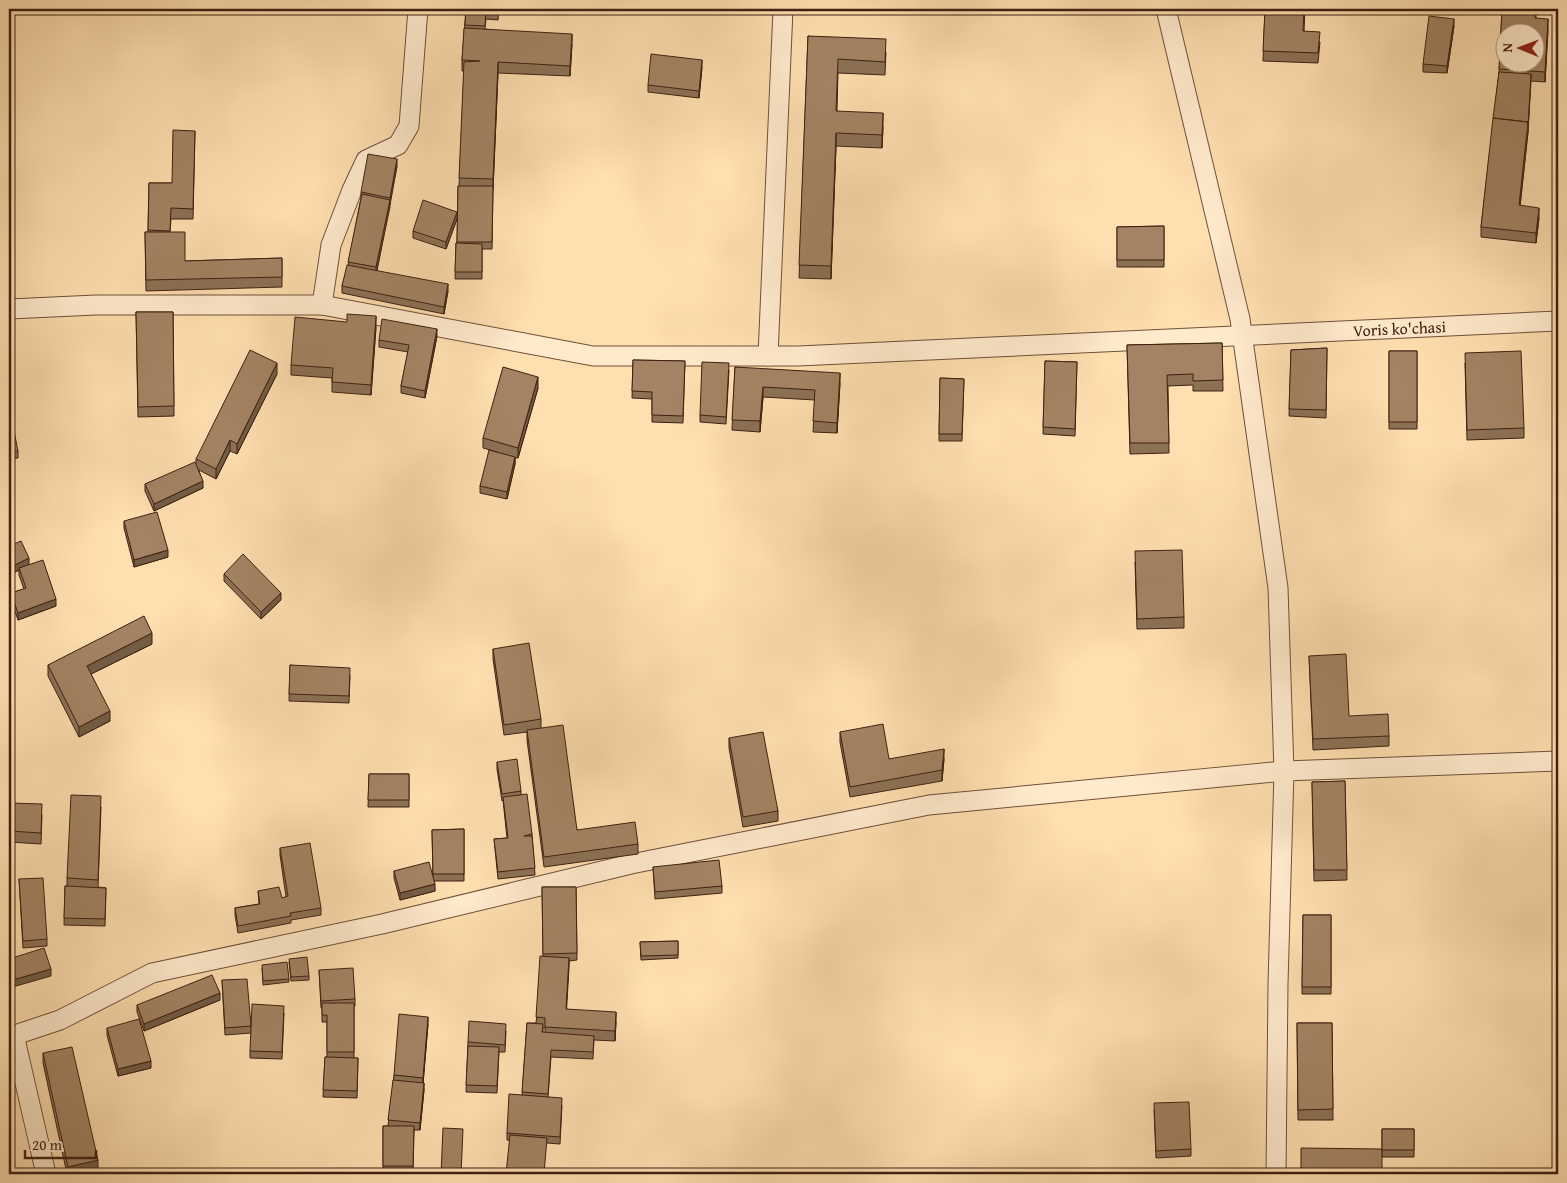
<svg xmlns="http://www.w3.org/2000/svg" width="1567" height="1183" viewBox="0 0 1567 1183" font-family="'Gentium Book Plus',serif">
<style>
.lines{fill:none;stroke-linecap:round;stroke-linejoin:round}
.street-casing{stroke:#6f5038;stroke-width:21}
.street{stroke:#ffeacc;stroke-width:19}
.wall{fill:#8c7155;stroke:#3f2010;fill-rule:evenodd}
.shaded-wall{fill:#725c45;stroke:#3f2010}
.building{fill:#a38363;stroke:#3f2010;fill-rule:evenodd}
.labels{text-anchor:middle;stroke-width:4;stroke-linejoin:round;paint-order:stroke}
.street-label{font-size:16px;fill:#3f2010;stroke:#ffeacc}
</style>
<rect width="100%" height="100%" fill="#ffdeb0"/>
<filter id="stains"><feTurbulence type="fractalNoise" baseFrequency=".004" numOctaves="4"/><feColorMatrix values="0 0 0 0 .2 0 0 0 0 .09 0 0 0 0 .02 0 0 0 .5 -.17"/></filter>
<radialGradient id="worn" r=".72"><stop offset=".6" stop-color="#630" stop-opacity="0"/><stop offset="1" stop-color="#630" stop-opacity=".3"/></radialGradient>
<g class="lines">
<g class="street-casing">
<g id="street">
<path d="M 1166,9 L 1240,319 L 1278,588 L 1284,771 L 1278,984 L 1276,1174"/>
<path d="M 322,305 L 331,245 L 352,190 L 366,160 L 398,145 L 409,126 L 418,9"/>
<path id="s1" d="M 9,309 L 96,305 L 322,305 L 593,356 L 798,356 L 1558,321"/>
<path d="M 768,356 L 783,9"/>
<path d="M 14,1035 L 46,1174"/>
<path d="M 9,1037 L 60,1020 L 152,973 L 382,924 L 631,864 L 929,805 L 1284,771 L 1558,761"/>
</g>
</g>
<use href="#street" class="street"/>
</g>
<path class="wall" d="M 466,9 L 499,9 L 498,20 L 486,19 L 485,29 L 572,44 L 570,76 L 498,73 L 493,189 L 492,249 L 482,249 L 482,279 L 455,279 L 456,243 L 457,243 L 458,186 L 459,186 L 464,71 L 462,71 L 462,60 Z
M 1086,9 L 1116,9 L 1116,13 L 1086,12 Z
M 1265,9 L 1305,9 L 1304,31 L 1320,42 L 1318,63 L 1263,61 Z
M 1502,9 L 1536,9 L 1536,18 L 1548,29 L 1545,82 L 1531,81 L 1528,132 L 1520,206 L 1539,218 L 1536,243 L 1481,237 L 1481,227 L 1499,72 Z
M 1454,26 L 1447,73 L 1423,72 L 1423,64 Z
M 808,36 L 886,52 L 885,75 L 838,73 L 837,111 L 883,127 L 882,148 L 836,146 L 831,279 L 799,278 Z
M 702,67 L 699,98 L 648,92 L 648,85 Z
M 195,131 L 193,219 L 171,219 L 170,232 L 185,261 L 282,258 L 282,287 L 146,291 L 145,232 L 148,232 L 149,183 L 172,183 Z
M 397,166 L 377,271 L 448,291 L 444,314 L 342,293 L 342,286 L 348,265 L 361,198 L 361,192 Z
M 457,219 L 446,249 L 413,238 L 413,231 Z
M 1164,226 L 1164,267 L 1117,267 L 1117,227 Z
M 136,312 L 173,312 L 174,416 L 138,417 Z
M 376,327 L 371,395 L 332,392 L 332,378 L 291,375 L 291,365 Z
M 437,336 L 425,398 L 401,393 L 401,386 L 408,352 L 379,347 L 379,340 Z
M 1222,343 L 1223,391 L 1193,391 L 1193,385 L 1168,386 L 1169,453 L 1130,454 L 1127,345 Z
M 1327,348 L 1326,418 L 1289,416 L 1291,350 Z
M 1389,351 L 1417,351 L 1417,429 L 1389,429 Z
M 633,360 L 685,361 L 683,423 L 652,422 L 652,399 L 632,398 Z
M 1045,361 L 1077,362 L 1075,436 L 1043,434 Z
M 1465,363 L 1524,428 L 1524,438 L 1467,440 Z
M 735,367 L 840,383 L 837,433 L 813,432 L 815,400 L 763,397 L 760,432 L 732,430 Z
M 729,370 L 726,424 L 700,422 L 700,415 Z
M 277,374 L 237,454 L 230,451 L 216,479 L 199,470 L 203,488 L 154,511 L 145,491 L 145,484 L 196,464 L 196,459 Z
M 940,378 L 964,379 L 962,441 L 939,441 Z
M 538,388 L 518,458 L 515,458 L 515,464 L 507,499 L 480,493 L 480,486 L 497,452 L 483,448 L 483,438 Z
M 9,432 L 18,451 L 18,458 L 9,459 Z
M 124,521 L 168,557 L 134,567 L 124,528 Z
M 1135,562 L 1184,617 L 1184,628 L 1137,629 Z
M 29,565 L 56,606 L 18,620 L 11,600 L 11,593 L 24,589 L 19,575 L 19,570 L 9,575 Z
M 224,574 L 281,600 L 261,619 L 224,581 Z
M 152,644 L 91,674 L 110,721 L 79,737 L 48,676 L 48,665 Z
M 493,649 L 541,719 L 541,728 L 577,830 L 638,844 L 638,854 L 544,867 L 527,740 L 527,732 L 504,735 L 493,659 Z
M 1309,656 L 1349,716 L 1389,736 L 1389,746 L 1313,750 Z
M 290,665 L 350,675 L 349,703 L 289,701 Z
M 840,732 L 889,759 L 944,759 L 942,781 L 850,797 L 840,742 Z
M 729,738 L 778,811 L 778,821 L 743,827 L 729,748 Z
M 497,762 L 521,791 L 521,795 L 532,834 L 535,875 L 498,879 L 494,839 L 507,838 L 503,800 L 502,801 L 497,769 Z
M 369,774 L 409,774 L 409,807 L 368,807 Z
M 1345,781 L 1347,880 L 1314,881 L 1312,782 Z
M 9,803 L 42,815 L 41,844 L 9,842 Z
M 101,807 L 98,887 L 106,888 L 105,926 L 64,925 L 65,886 L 67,886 L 67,878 Z
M 464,829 L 464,881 L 434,881 L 435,891 L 400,900 L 394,878 L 394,871 L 433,877 L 432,830 Z
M 280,848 L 321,908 L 321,915 L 291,920 L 291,923 L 238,933 L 235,915 L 235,908 L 259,904 L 258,891 L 282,898 L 286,897 L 280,855 Z
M 653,867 L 722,886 L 722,893 L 655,899 Z
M 19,879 L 47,939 L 47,946 L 23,948 Z
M 542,887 L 576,887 L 577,960 L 569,961 L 566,1009 L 616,1022 L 615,1041 L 594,1040 L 593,1059 L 551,1057 L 548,1097 L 562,1105 L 560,1144 L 507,1140 L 507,1133 L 522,1095 L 527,1023 L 536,1023 L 543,956 ZM 543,1028 L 545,1028 L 545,1033 L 543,1032 Z
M 1303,915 L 1331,915 L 1331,994 L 1302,994 Z
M 678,941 L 678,958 L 641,960 L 640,942 Z
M 289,962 L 309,976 L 309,980 L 291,981 Z
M 262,968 L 289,979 L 289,982 L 263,985 Z
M 319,970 L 355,999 L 355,1006 L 354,1006 L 354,1058 L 358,1058 L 357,1098 L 323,1097 L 325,1057 L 327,1057 L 327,1022 L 322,1022 L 322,1008 L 321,1008 Z
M 222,980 L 251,1026 L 251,1033 L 225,1035 Z
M 220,1000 L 144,1031 L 137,1012 L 137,1005 Z
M 284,1013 L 282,1059 L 250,1058 L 250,1051 Z
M 1297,1023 L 1332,1023 L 1333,1120 L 1298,1120 Z
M 428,1024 L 423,1083 L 424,1090 L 420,1130 L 414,1130 L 413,1173 L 383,1173 L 383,1126 L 388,1126 L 394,1075 Z
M 107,1028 L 151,1068 L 118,1076 L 107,1035 Z
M 506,1031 L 505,1052 L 499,1052 L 497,1093 L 466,1092 L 468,1042 Z
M 43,1053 L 98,1171 L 82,1174 L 67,1174 L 43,1063 Z
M 1154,1110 L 1191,1149 L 1191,1156 L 1156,1158 Z
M 1382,1129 L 1414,1129 L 1414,1157 L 1382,1157 Z"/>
<path class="shaded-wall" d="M 1454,19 L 1454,26 L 1447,73 L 1447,66 Z
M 1548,19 L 1548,29 L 1545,82 L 1545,72 Z
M 572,34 L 572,44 L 570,76 L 570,66 Z
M 702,60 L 702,67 L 699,98 L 699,91 Z
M 498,62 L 498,73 L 493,190 L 493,179 Z
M 1531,74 L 1528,132 L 1519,216 L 1519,205 Z
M 883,113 L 883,127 L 882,148 L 882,135 Z
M 836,133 L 836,146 L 831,279 L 831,266 Z
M 397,159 L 397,166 L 390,205 L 390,198 Z
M 390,200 L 390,207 L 376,274 L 376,267 Z
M 1539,208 L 1539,218 L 1536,243 L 1536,233 Z
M 457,212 L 457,219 L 446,249 L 446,242 Z
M 448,284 L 448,291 L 444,314 L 444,307 Z
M 376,316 L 376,327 L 371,395 L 371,385 Z
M 437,329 L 437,336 L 425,398 L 425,391 Z
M 277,363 L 277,374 L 237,454 L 237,444 Z
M 840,373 L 840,383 L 837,433 L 837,423 Z
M 538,377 L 538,388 L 518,458 L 518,448 Z
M 763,387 L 763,397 L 760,432 L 760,421 Z
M 230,440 L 230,451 L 216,479 L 216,469 Z
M 515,457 L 515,464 L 507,499 L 507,492 Z
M 203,481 L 203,488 L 154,511 L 154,504 Z
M 168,550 L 168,557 L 134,567 L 134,560 Z
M 29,558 L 29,565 L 9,575 L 9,568 Z
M 281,593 L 281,600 L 261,619 L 261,612 Z
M 56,599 L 56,606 L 18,620 L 18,613 Z
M 152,633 L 152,644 L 87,676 L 87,666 Z
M 110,711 L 110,721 L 79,737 L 79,727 Z
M 944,749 L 944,759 L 942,781 L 942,770 Z
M 435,884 L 435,891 L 400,900 L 400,893 Z
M 569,958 L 569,968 L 566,1019 L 566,1009 Z
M 51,969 L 51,976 L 9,988 L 9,981 Z
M 220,993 L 220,1000 L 144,1031 L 144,1024 Z
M 616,1012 L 616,1022 L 615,1041 L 615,1031 Z
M 428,1017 L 428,1024 L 423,1085 L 423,1078 Z
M 151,1061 L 151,1068 L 118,1076 L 118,1069 Z
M 424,1083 L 424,1090 L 420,1130 L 420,1123 Z
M 98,1160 L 98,1171 L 81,1174 L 68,1174 L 68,1167 Z"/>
<path class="building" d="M 466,9 L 486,9 L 485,26 L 465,25 Z
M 1265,9 L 1304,9 L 1303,31 L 1320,32 L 1318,53 L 1263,51 Z
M 1502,9 L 1536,9 L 1535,18 L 1548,19 L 1545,72 L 1499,69 ZM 1504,32 L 1534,32 L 1534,62 L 1504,62 Z
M 1429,16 L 1454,19 L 1447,66 L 1423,64 Z
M 464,28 L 572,34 L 570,66 L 498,62 L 493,179 L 459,178 L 464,62 L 480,61 L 462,60 Z
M 808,36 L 886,39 L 885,62 L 838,59 L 836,111 L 883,113 L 882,135 L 836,133 L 831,266 L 799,265 Z
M 651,54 L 702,60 L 699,91 L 648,85 Z
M 1499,72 L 1531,74 L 1528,125 L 1528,122 L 1493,118 Z
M 1493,118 L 1528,122 L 1519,205 L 1539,208 L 1536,233 L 1481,227 Z
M 173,130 L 195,131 L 193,209 L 171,208 L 170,231 L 148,230 L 149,183 L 172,183 Z
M 368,154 L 397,159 L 390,198 L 361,192 Z
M 458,186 L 493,186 L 492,242 L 457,242 Z
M 362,194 L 390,200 L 376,267 L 348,262 Z
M 423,200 L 457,212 L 446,242 L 413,231 Z
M 1164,226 L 1164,260 L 1117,260 L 1117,227 Z
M 145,232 L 185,232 L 185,261 L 282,258 L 282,277 L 146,280 Z
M 456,243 L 482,244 L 482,272 L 455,272 Z
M 347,265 L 448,284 L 444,307 L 342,286 Z
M 136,312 L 173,312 L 174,406 L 138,407 Z
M 347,314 L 376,316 L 371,385 L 332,382 L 333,368 L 291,365 L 295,317 L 347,322 Z
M 382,319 L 437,329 L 425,391 L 401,386 L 409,345 L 379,340 Z
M 1222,343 L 1223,380 L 1193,381 L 1193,374 L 1167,375 L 1169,443 L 1130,443 L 1127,345 Z
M 1327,348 L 1326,410 L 1289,409 L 1291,350 Z
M 250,350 L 277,363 L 237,444 L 230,440 L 216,469 L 196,459 Z
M 1389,351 L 1417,351 L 1417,422 L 1389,422 Z
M 1521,351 L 1524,428 L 1467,430 L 1465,353 Z
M 633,360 L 685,361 L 683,416 L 652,415 L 652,392 L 632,391 Z
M 1045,361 L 1077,362 L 1075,429 L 1043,427 Z
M 702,362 L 729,363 L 726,417 L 700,415 Z
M 503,367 L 538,377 L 518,448 L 483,438 Z
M 735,367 L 840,373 L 837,423 L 813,421 L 815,390 L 763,387 L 760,421 L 732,420 Z
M 940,378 L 964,379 L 962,434 L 939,434 Z
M 14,431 L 18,451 L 9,452 L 9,432 Z
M 489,450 L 515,457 L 507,492 L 480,486 Z
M 195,462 L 203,481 L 154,504 L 145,484 Z
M 157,512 L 168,550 L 134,560 L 124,521 Z
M 21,541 L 29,558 L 9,568 L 9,546 Z
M 1182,550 L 1184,617 L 1137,619 L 1135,551 Z
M 243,554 L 281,593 L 261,612 L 224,574 Z
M 43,560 L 56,599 L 18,613 L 11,593 L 26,588 L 19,568 Z
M 144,616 L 152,633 L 87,666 L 110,711 L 79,727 L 48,665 Z
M 529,643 L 541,719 L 504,725 L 493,649 Z
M 1346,654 L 1349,716 L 1388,714 L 1389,736 L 1313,739 L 1309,656 Z
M 290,665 L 350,668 L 349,696 L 289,694 Z
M 883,724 L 889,759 L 944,749 L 942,770 L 850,787 L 840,732 Z
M 563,725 L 577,830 L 635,822 L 638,844 L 544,857 L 527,730 Z
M 763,732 L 778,811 L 743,817 L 729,738 Z
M 517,759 L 521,791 L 502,794 L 497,762 Z
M 369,774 L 409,774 L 409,800 L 368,800 Z
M 1345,781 L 1347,870 L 1314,870 L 1312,782 Z
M 527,794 L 532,834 L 524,836 L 532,836 L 535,868 L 498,872 L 494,839 L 508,838 L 503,797 Z
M 71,795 L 101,796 L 98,880 L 67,878 Z
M 9,803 L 42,804 L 41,833 L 9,831 Z
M 464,829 L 464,874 L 433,874 L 432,830 Z
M 310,843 L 321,908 L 290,913 L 291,916 L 238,926 L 235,908 L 260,904 L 258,891 L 279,887 L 282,898 L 288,896 L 280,848 Z
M 719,860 L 722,886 L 655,892 L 653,867 Z
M 429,862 L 435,884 L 400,893 L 394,871 Z
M 43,878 L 47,939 L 23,941 L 19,879 Z
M 65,886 L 106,888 L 105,919 L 64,918 Z
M 542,887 L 576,887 L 577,953 L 543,954 Z
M 1303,915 L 1331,915 L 1331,987 L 1302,987 Z
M 678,941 L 678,955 L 641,956 L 640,942 Z
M 44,948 L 51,969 L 9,981 L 9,959 Z
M 540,956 L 569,958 L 566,1009 L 616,1012 L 615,1031 L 545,1027 L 545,1018 L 536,1017 Z
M 307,957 L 309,976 L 291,977 L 289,959 Z
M 287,962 L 289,979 L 263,981 L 262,965 Z
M 353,968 L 355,999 L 321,1001 L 319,970 Z
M 212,975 L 220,993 L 144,1024 L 137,1005 Z
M 247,979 L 251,1026 L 225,1028 L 222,980 Z
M 322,1003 L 354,1003 L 354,1052 L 327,1052 L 327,1015 L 322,1015 Z
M 252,1004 L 284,1006 L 282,1052 L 250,1051 Z
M 399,1014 L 428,1017 L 423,1078 L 394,1075 Z
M 139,1019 L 151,1061 L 118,1069 L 107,1028 Z
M 469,1021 L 506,1024 L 505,1045 L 468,1042 Z
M 527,1023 L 543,1024 L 542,1032 L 594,1036 L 593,1052 L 551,1050 L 548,1094 L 522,1092 Z
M 1297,1023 L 1332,1023 L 1333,1109 L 1298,1110 Z
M 468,1046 L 499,1047 L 497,1086 L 466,1085 Z
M 72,1047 L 98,1160 L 68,1167 L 43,1053 Z
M 325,1057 L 358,1058 L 357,1091 L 323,1090 Z
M 393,1080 L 424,1083 L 420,1123 L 388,1120 Z
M 509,1094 L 562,1098 L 560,1137 L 507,1133 Z
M 1189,1102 L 1191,1149 L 1156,1151 L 1154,1103 Z
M 383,1126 L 414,1126 L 413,1166 L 383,1166 Z
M 443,1128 L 463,1129 L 461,1174 L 441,1174 Z
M 1382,1129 L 1414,1129 L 1414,1150 L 1382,1150 Z
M 510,1135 L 547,1138 L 544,1174 L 506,1174 Z
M 1301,1148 L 1382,1149 L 1382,1174 L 1301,1174 Z
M 9,1161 L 14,1174 L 9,1174 Z"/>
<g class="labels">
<g class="street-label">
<text dy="6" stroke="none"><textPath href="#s1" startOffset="1396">Voris ko'chasi</textPath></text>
</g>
</g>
<rect width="1567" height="1183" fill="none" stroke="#ffdeb0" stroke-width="30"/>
<rect x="10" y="10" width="1547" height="1163" fill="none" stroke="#3f2010" stroke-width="2.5"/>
<rect x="15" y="15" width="1537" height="1153" fill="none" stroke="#3f2010"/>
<g transform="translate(1520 48) rotate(271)"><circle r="24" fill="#ffeacc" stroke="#b29981"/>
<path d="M0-4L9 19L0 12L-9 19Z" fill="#8f2418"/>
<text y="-8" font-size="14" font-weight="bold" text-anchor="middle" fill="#3f2010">N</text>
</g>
<path d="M25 1150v8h71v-8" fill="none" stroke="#3f2010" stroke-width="2.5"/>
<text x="32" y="1150" font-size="15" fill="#3f2010" stroke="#ffeacc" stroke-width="4" paint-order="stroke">20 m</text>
<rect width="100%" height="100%" filter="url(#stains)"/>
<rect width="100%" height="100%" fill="url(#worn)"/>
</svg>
